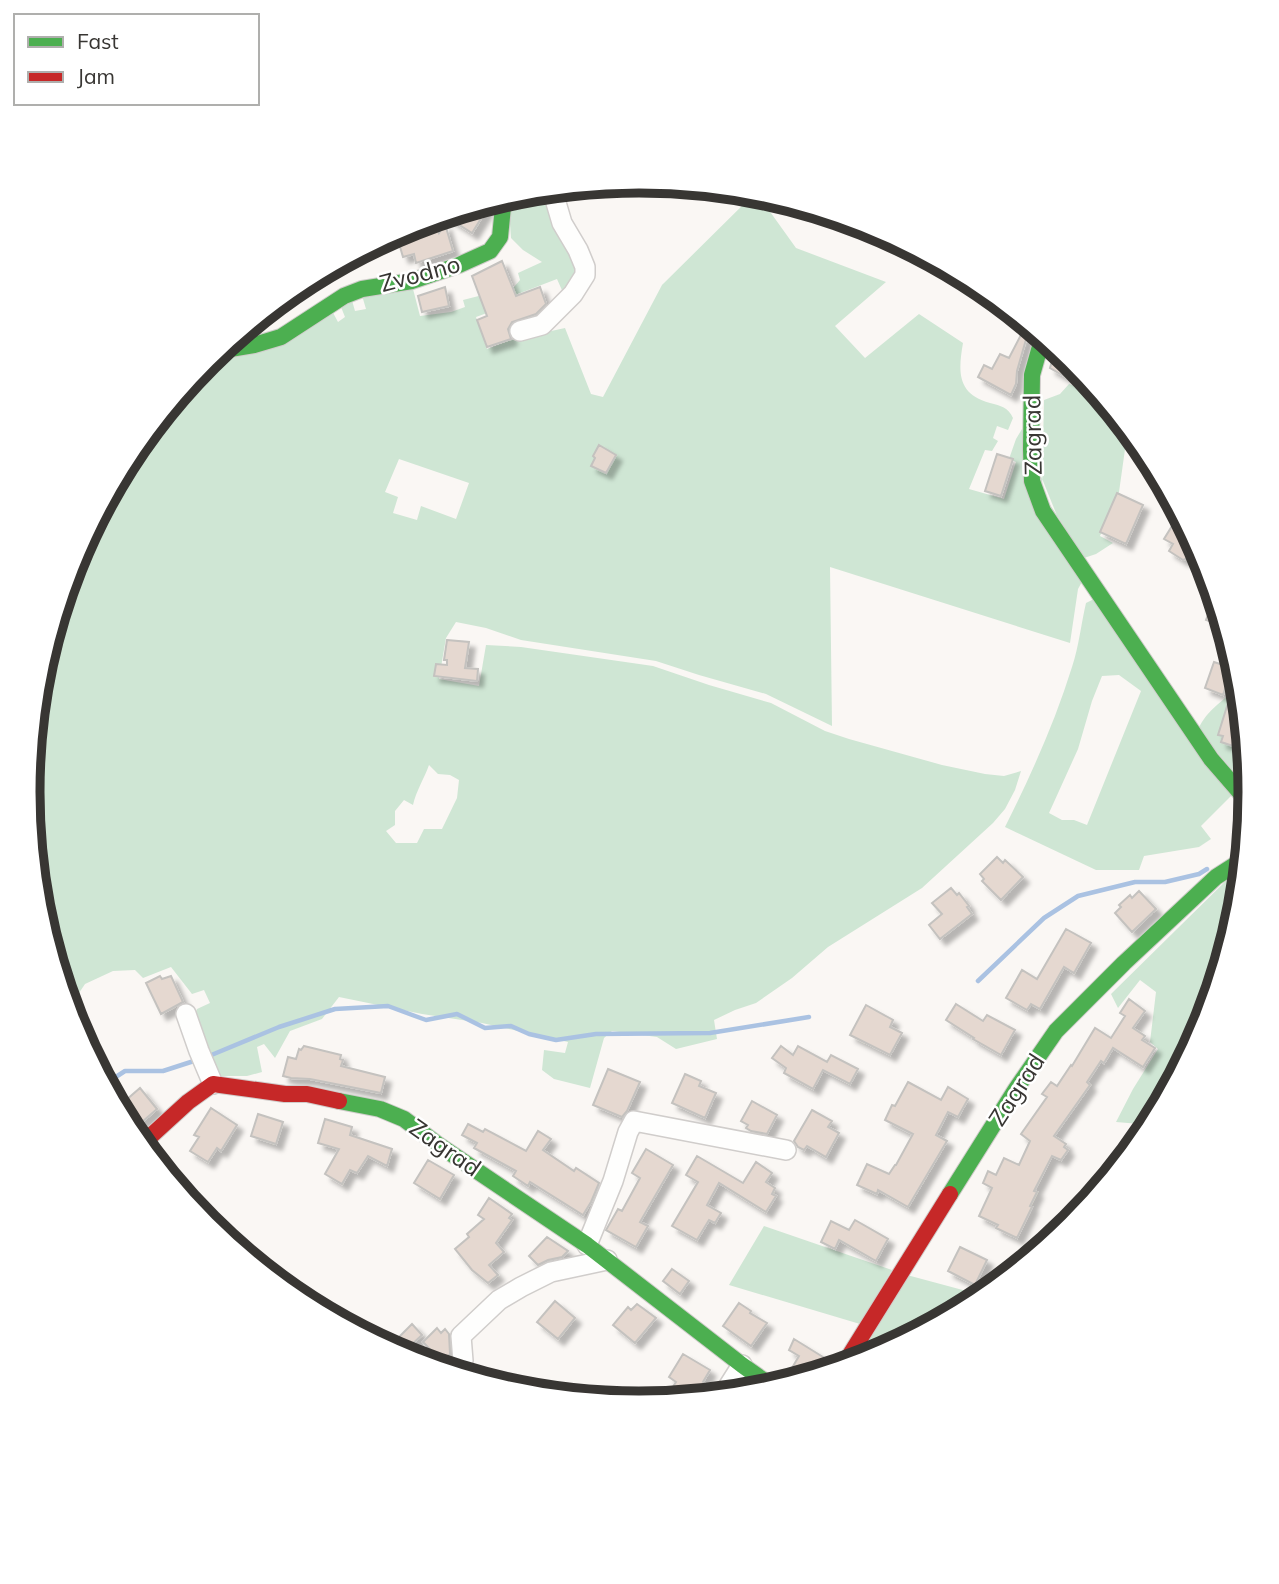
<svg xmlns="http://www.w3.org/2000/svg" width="1279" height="1584" viewBox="0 0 1279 1584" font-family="Mulish,sans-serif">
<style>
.green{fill:#cfe6d4;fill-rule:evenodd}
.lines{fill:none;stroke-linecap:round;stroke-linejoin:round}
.stream{stroke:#aac2e2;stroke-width:4.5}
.building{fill:#e5d8d0;stroke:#c4c2bf;stroke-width:2;filter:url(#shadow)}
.street-casing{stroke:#d0cdcb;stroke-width:22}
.fast-casing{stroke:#d0cdcb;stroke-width:18}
.jam-casing{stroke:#d0cdcb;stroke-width:18}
.street{stroke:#fefefd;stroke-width:19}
.fast{stroke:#4caf50;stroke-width:16}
.jam{stroke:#c62828;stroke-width:16}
.labels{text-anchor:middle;stroke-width:5;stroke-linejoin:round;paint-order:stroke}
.street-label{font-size:24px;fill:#383633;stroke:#fff}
.rim{fill:none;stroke:#383633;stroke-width:9}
</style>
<defs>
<filter id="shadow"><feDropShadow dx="6" dy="6" stdDeviation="2" flood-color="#0004"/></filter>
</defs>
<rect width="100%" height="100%" fill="#faf7f4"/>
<path class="green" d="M 548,189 L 580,272 L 565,297 L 557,279 L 505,299 L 506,306 L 476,317 L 487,349 L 527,334 L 533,335 L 565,328 L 591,394 L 603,397 L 662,285 L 756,192 L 796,248 L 886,282 L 835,326 L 865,358 L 919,314 L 963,343 C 958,372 957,394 990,403 C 1001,406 1008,407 1013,418 L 1008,430 L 997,426 L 993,438 L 998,441 L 992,451 L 985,450 L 969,489 L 1004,499 L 1016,462 L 1009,459 L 1016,439 L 1022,429 L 1083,580 L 1078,589 L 1070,643 L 830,567 L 832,726 L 766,694 L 699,675 L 656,661 L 521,640 L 486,628 L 456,622 L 446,638 L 439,679 L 479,686 L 486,645 L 521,647 L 653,666 L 709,685 L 771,703 L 825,731 L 849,739 L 942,765 L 985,774 L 1004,776 L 1021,771 L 1015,790 L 1005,809 L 993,823 L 922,888 L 828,947 L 792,978 L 756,1003 L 735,1010 L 714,1020 L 717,1039 L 676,1049 L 657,1037 L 612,1031 L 604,1038 L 590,1088 L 554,1079 L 542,1070 L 544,1050 L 565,1053 L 568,1042 L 482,1023 L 422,1014 L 339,997 L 322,1019 L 290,1031 L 275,1058 L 264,1044 L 257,1047 L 262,1072 L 247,1076 L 218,1076 L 194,1017 L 197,1009 L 210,1003 L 204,990 L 192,994 L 171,967 L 143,978 L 135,970 L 113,971 L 85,984 L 69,1008 L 40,911 L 28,792 L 40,672 L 75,558 L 131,452 L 207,359 L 213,355 L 331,309 L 338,322 L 345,317 L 339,302 L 351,297 L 355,311 L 366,309 L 361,292 L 412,285 L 420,316 L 451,312 L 465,307 L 463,300 L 514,287 L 520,280 L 518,273 L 542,262 L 523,250 L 511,238 L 508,196 L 521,192 ZM 399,459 L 469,483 L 456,519 L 421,506 L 417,520 L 393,513 L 398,497 L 385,492 ZM 429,765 L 438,774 L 450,775 L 459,780 L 457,798 L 442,829 L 424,829 L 417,843 L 396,843 L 386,831 L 395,825 L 395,811 L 404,800 L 413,805 C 416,791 424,779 429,765 Z
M 1082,372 L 1128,428 L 1119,492 L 1100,536 L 1113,543 L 1096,554 L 1084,558 L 1042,492 L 1044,400 L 1060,394 L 1069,384 L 1075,386 Z
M 1094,599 L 1232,795 L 1201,826 L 1211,839 L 1199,847 L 1144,856 L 1139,870 L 1096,870 L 1005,827 C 1031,775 1055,722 1072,667 C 1079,646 1081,624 1086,603 ZM 1119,675 L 1141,691 L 1087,825 L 1074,820 L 1062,820 L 1049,813 L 1078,749 L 1092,701 L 1102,676 Z
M 1240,683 L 1251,792 L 1198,730 C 1207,708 1225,702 1238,684 Z
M 1244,863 L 1239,912 L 1204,1026 L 1152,1125 L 1116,1122 L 1133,1089 L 1158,1049 L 1150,1042 L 1156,992 L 1140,980 L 1118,1008 L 1111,994 Z
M 764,1226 L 892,1270 L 860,1324 L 729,1285 Z
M 907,1275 L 985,1296 L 979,1301 L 886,1350 L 867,1338 Z"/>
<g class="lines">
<path class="stream" d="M 978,981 L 1044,918 L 1078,896 L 1135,882 L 1165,882 L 1199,874 L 1207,869
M 209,1056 L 279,1027 L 335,1009 L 388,1006 L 426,1020 L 457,1014 L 485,1028 L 511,1026 L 529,1034 L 556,1040 L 596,1034 L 710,1033 L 809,1017
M 105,1084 L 125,1071 L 163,1071 L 197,1060"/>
</g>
<path class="building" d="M 488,202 L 487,209 L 472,233 L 444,215 Z
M 434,218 L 439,233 L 445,224 L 453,251 L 416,263 L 414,254 L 403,257 L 398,240 L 422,233 L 418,223 Z
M 502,261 L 516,296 L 540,287 L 546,304 L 536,314 L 512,322 L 508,329 L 511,339 L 487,347 L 477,320 L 487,316 L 472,276 Z
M 445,287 L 449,306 L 422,312 L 418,296 Z
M 1025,327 L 1029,329 L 1017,371 L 1016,384 L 1011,395 L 978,377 L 984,365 L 992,369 L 1000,354 L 1009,358 Z
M 1056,347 L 1072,360 L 1080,369 L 1073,381 L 1050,368 Z
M 599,445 L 616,455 L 606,473 L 591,466 L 595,458 L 593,456 Z
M 997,454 L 1013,459 L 1001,496 L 985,491 Z
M 1117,493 L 1143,505 L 1126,544 L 1100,532 Z
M 1180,513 L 1202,553 L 1183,560 L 1169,551 L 1173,544 L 1164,539 Z
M 1216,595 L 1222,615 L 1225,627 L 1206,620 Z
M 447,640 L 469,642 L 465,668 L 478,669 L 477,681 L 434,676 L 436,664 L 447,665 L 447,660 L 444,660 Z
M 1214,662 L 1232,668 L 1223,695 L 1205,688 Z
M 1228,703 L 1243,708 L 1246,738 L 1242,749 L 1221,742 L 1223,736 L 1218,735 Z
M 997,857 L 1003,863 L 1005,860 L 1023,877 L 1001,900 L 982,881 L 984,879 L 980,874 Z
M 951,888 L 957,895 L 959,893 L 969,906 L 967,907 L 972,914 L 940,939 L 929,925 L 942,914 L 932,903 Z
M 1139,891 L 1156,909 L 1132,932 L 1115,913 L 1121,907 L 1119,905 L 1130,895 L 1132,898 Z
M 1066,929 L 1091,943 L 1074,973 L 1064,967 L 1040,1009 L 1031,1004 L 1027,1010 L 1006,998 L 1022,970 L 1037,979 Z
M 160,976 L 162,979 L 171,976 L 183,1002 L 161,1014 L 146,983 Z
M 1129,999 L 1145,1011 L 1133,1028 L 1145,1036 L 1142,1040 L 1155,1048 L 1143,1067 L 1113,1048 L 1104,1063 L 1101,1061 L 1087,1082 L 1090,1085 L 1054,1136 L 1066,1144 L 1064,1147 L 1068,1150 L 1061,1160 L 1052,1156 L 1034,1191 L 1037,1192 L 1030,1206 L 1032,1207 L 1017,1238 L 996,1228 L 998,1225 L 979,1216 L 992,1188 L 983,1183 L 988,1171 L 996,1175 L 1004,1158 L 1019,1165 L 1030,1141 L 1021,1134 L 1047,1097 L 1042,1094 L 1051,1082 L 1057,1086 L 1071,1065 L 1072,1066 L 1095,1028 L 1111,1038 L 1125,1016 L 1120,1013 Z
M 956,1004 L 983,1021 L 987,1015 L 1015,1030 L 1001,1055 L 973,1039 L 974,1038 L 946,1020 Z
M 866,1005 L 893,1020 L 890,1027 L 902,1033 L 890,1055 L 850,1035 Z
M 304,1046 L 341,1055 L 340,1059 L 343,1060 L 341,1066 L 385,1077 L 381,1093 L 310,1079 L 291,1078 L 283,1076 L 288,1057 L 296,1059 L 299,1049 L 301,1050 Z
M 781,1046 L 793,1055 L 798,1046 L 827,1062 L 831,1055 L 858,1069 L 850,1084 L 823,1070 L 813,1089 L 784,1073 L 786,1068 L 772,1058 Z
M 608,1069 L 640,1082 L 627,1111 L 622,1117 L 593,1105 Z
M 685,1074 L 701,1081 L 699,1086 L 716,1093 L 705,1118 L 672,1103 Z
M 908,1082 L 941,1100 L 948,1087 L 968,1099 L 958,1117 L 948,1112 L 936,1135 L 947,1141 L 908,1207 L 878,1190 L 877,1194 L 857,1185 L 867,1164 L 889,1174 L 895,1165 L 896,1165 L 913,1134 L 885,1120 L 892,1105 L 895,1106 Z
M 140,1088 L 157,1109 L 142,1122 L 130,1115 L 125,1121 L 118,1107 Z
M 752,1101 L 777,1115 L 767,1134 L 751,1131 L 746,1128 L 748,1125 L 741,1121 Z
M 211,1108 L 237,1125 L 221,1151 L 217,1148 L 208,1162 L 190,1151 L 199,1137 L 194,1135 Z
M 812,1110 L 832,1121 L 828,1127 L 839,1133 L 826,1157 L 807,1146 L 804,1150 L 798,1147 L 794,1141 Z
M 258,1114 L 283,1122 L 276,1144 L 251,1136 Z
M 325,1119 L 352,1127 L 350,1135 L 392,1149 L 387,1166 L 368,1156 L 357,1173 L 350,1170 L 342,1184 L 325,1174 L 339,1149 L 318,1143 Z
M 468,1124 L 483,1132 L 485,1129 L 526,1151 L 538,1131 L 551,1139 L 543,1150 L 574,1171 L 576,1168 L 599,1183 L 591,1202 L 583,1215 L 530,1182 L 528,1186 L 513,1176 L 516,1171 L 474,1148 L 477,1143 L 462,1135 Z
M 646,1149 L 673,1165 L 640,1222 L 648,1226 L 636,1247 L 606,1230 L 618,1209 L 622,1211 L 640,1178 L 632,1173 Z
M 697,1156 L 743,1183 L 756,1162 L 772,1173 L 766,1182 L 775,1188 L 772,1194 L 776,1196 L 766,1212 L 719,1183 L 707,1205 L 721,1213 L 715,1223 L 709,1220 L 697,1240 L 672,1226 L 698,1182 L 686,1175 Z
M 428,1160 L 454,1175 L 440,1199 L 414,1183 Z
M 489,1198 L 512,1214 L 509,1218 L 512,1220 L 496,1243 L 504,1252 L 489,1265 L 498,1275 L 488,1283 L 472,1270 L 455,1249 L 469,1237 L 467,1234 L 484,1219 L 478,1215 Z
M 855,1220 L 888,1239 L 876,1261 L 839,1240 L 835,1249 L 821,1242 L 831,1221 L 849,1230 Z
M 547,1237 L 568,1251 L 562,1257 L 548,1260 L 538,1265 L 529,1256 Z
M 960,1247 L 987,1260 L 975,1285 L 948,1271 Z
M 672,1269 L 689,1281 L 680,1294 L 663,1281 Z
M 555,1301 L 575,1318 L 558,1339 L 537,1322 Z
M 739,1303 L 751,1311 L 750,1313 L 767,1323 L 751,1346 L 723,1326 Z
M 637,1304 L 656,1318 L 635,1343 L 613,1325 L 628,1307 L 631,1310 Z
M 412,1324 L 422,1335 L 409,1347 L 399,1337 Z
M 437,1328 L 441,1333 L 445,1329 L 449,1334 L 450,1354 L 442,1362 L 423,1342 Z
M 794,1339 L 823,1357 L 823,1362 L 815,1375 L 788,1383 L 786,1378 L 799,1356 L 789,1350 Z
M 683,1354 L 710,1370 L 703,1382 L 706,1384 L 697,1398 L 674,1400 L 667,1396 L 676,1382 L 669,1377 Z"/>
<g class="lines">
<g class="street-casing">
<path id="street" d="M 520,331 L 542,325 L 573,294 L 585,275 L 585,267 L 578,250 L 562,223 L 552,189
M 186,1014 L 199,1051 L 213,1084
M 587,1245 L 613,1181 L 628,1132 L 634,1121 L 786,1150
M 463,1361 L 461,1336 L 499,1300 L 521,1287 L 551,1272 L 607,1260
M 723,1395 L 742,1365"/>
</g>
<g class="fast-casing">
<path id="fast" d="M 1043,336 L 1032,375 L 1031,449 L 1032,481 L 1043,511 L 1211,759 L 1250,804
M 218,351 L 254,345 L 281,337 L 344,296 L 362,289 L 412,281 L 459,265 L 490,251 L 500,237 L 504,197
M 339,1101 L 380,1109 L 404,1119 L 437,1144 L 587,1245 L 742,1365 L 773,1387
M 950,1194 L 1016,1089 L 1056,1031 L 1124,963 L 1216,877 L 1244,859"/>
</g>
<g class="jam-casing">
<path id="jam" d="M 142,1144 L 188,1102 L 213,1084 L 285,1094 L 307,1094 L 339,1101
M 843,1366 L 950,1194"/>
</g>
<use href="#street" class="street"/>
<use href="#fast" class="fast"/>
<use href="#jam" class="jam"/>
</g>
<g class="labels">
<g class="street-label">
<text transform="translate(420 274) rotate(-15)" y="8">Zvodno</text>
<text transform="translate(1033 435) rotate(-91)" y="8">Zagrad</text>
<text transform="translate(1017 1090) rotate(-57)" y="8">Zagrad</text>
<text transform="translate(445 1148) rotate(35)" y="8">Zagrad</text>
</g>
</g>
<path d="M0 0H1279V1584H0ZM40 792a599 599 0 1 1 1198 0a599 599 0 1 1-1198 0Z" fill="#fff" fill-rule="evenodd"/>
<path class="rim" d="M40 792a599 599 0 1 1 1198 0a599 599 0 1 1-1198 0Z"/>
<rect x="14" y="14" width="245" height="91" fill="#ffffff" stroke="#afafad" stroke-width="2"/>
<rect x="28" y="37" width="35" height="10" fill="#4caf50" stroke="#afafad" stroke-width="2"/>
<text x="77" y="49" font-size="21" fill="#383633">Fast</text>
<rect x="28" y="72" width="35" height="10" fill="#c62828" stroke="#afafad" stroke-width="2"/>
<text x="77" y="84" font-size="21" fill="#383633">Jam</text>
</svg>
